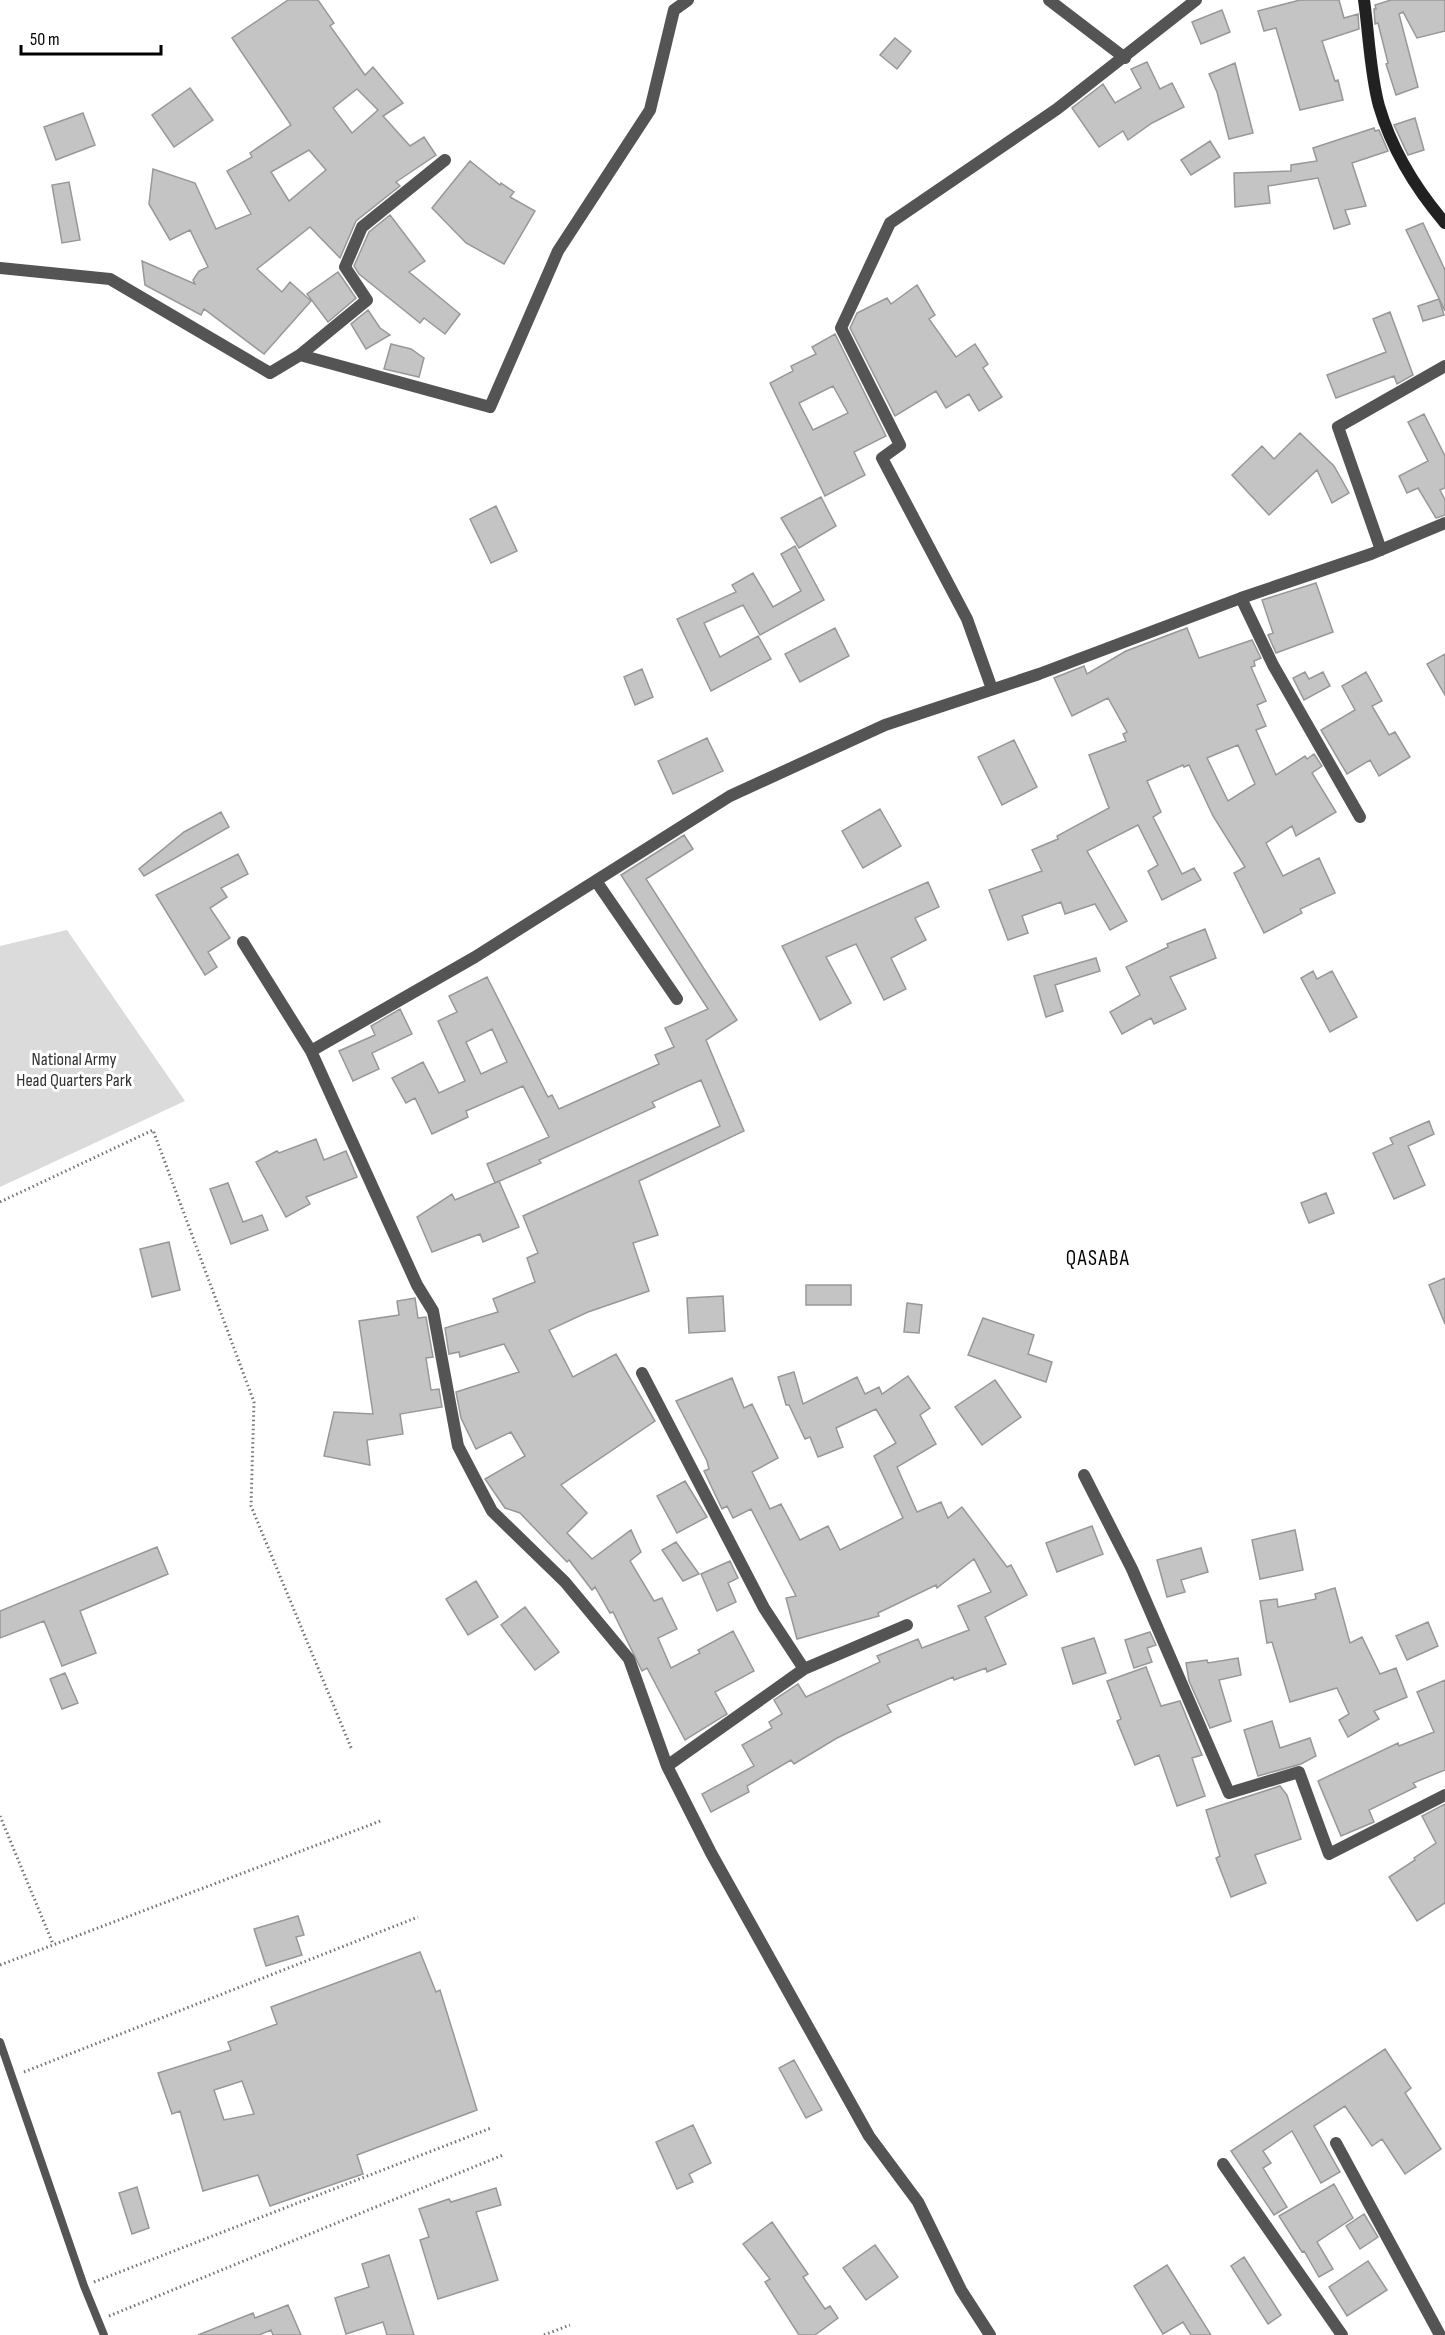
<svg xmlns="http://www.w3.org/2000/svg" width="1445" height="2335" viewBox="0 0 1445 2335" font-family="'Sofia Sans Condensed',sans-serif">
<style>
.green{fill:#dbdbdb}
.building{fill:#c4c4c4;stroke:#989898;stroke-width:1.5;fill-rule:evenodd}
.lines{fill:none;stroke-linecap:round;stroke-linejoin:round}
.path{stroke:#767676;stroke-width:3;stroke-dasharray:1.5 3;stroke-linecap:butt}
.lane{stroke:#545454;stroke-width:8}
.street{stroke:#545454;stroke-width:12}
.secondary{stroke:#212121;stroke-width:12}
.labels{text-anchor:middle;stroke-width:6;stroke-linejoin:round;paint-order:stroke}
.park-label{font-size:18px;fill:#323232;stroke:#fff}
.quarter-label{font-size:21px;letter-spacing:1.5px;fill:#000;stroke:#fff}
</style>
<rect width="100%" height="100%" fill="#fff"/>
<path class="green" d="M 67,930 L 185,1101 L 0,1187 L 0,946 Z"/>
<path class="building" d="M 288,0 L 318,0 L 334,23 L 330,26 L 365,75 L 373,67 L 403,103 L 383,116 L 410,146 L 424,137 L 436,155 L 396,182 L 400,186 L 356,221 L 340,258 L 310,227 L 257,269 L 282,292 L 290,282 L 311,301 L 264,354 L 204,309 L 201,315 L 145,285 L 142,261 L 195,284 L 193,280 L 199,271 L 208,267 L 190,230 L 170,240 L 149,204 L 153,169 L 195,183 L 216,229 L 251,214 L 227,171 L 252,157 L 250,153 L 291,125 L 232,38 ZM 357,89 L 378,110 L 352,133 L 333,108 ZM 309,150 L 326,170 L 289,201 L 271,172 Z
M 1300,0 L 1339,0 L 1344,18 L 1358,14 L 1359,29 L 1322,41 L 1335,81 L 1338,80 L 1343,100 L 1300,110 L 1276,28 L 1264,31 L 1258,11 Z
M 1391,0 L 1445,0 L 1445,31 L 1417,38 L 1403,12 L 1399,14 L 1418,87 L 1396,95 L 1386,64 L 1388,63 L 1378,23 L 1375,24 L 1374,9 L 1376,9 L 1375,5 Z
M 1222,10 L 1230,32 L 1201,44 L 1192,22 Z
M 895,38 L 911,51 L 897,69 L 880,55 Z
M 1147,62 L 1160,89 L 1172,83 L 1184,107 L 1152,123 L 1128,140 L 1123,131 L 1099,147 L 1072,108 L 1103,84 L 1115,103 L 1141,88 L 1131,69 Z
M 1235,63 L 1253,133 L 1229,139 L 1217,92 L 1209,74 Z
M 190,88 L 213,120 L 174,147 L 152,115 Z
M 83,113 L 95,145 L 56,160 L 44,127 Z
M 1415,118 L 1424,150 L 1408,155 L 1394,125 Z
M 1374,128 L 1375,131 L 1379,130 L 1388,151 L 1352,163 L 1366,206 L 1345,210 L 1350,224 L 1334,229 L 1318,178 L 1268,186 L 1270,203 L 1235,207 L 1234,173 L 1291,171 L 1291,165 L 1317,161 L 1313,148 Z
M 1210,141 L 1220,157 L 1191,175 L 1181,160 Z
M 470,161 L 500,185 L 501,183 L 514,192 L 510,197 L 535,211 L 504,264 L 466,243 L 432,208 Z
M 69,182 L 80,240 L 62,243 L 52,185 Z
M 390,215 L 425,261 L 409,272 L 460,314 L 445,334 L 424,318 L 420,323 L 359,274 L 354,266 L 369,232 Z
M 1423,223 L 1445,270 L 1445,311 L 1406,230 Z
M 338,272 L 356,298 L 328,322 L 307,294 Z
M 917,285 L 935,315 L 929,319 L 956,357 L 975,344 L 988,364 L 983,368 L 1002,397 L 979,411 L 969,394 L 946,408 L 936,391 L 895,416 L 850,328 L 857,313 L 887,298 L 891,304 Z
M 1439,299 L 1444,315 L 1423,321 L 1418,306 Z
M 368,310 L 380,328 L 390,335 L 366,349 L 351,324 Z
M 1390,312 L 1413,375 L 1397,384 L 1394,376 L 1336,398 L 1327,375 L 1386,352 L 1373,319 Z
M 835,334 L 886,436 L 854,452 L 865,475 L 825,496 L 770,383 L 793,371 L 791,366 L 816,354 L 812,347 ZM 833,386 L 848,413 L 813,430 L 799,403 Z
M 391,344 L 411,349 L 424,358 L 419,377 L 384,369 Z
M 1424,414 L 1445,456 L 1445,488 L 1440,490 L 1445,500 L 1445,515 L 1436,518 L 1418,488 L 1407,493 L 1399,476 L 1428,461 L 1408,422 Z
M 1300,433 L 1334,466 L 1349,493 L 1332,503 L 1317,470 L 1269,515 L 1232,475 L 1262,446 L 1274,459 Z
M 821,497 L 836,526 L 799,548 L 781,518 Z
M 496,506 L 517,551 L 491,563 L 470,519 Z
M 795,546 L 824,600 L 760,635 L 743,605 L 704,623 L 720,657 L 758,636 L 771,659 L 711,691 L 677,619 L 736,592 L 732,585 L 753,573 L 773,607 L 801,591 L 781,554 Z
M 1316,583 L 1333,632 L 1276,653 L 1268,635 L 1273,633 L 1262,600 Z
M 835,628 L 849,656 L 800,682 L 785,654 Z
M 1187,628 L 1199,658 L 1252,640 L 1261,658 L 1254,661 L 1255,666 L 1251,667 L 1266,701 L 1257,705 L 1266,726 L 1256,730 L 1276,775 L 1305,756 L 1307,759 L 1314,754 L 1322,766 L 1312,773 L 1336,812 L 1296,836 L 1292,826 L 1266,843 L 1283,876 L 1319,858 L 1335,893 L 1300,909 L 1302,913 L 1264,933 L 1234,873 L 1245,867 L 1213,816 L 1189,765 L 1184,767 L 1183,765 L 1147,781 L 1161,812 L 1153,817 L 1182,874 L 1194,868 L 1201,880 L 1162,900 L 1148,871 L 1158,865 L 1138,825 L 1087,851 L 1127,921 L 1110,930 L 1095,904 L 1065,914 L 1061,902 L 1022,916 L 1028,933 L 1008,940 L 989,890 L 1042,871 L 1032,850 L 1058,839 L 1057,836 L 1109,808 L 1089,755 L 1126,741 L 1123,734 L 1127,732 L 1108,698 L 1072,716 L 1054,678 L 1084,666 L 1087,674 L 1126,651 ZM 1238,745 L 1255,784 L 1228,801 L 1207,758 Z
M 1445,654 L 1445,695 L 1427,664 Z
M 642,669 L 653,697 L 635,705 L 624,677 Z
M 1305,672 L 1309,679 L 1323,672 L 1330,686 L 1304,700 L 1293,678 Z
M 1366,672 L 1382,701 L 1372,706 L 1389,735 L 1395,732 L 1410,757 L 1379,776 L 1370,760 L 1347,774 L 1321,730 L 1355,710 L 1342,686 Z
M 707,738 L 723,771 L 673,794 L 658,761 Z
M 1014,740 L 1037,787 L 1002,805 L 978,757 Z
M 880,809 L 901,846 L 863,868 L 842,831 Z
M 221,812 L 229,827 L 144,876 L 139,869 L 184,832 Z
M 684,835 L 693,849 L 646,879 L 737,1020 L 706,1040 L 744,1131 L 639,1181 L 658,1235 L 633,1243 L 649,1291 L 588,1312 L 549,1330 L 573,1377 L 616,1354 L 655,1421 L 561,1485 L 587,1513 L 567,1533 L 592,1559 L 631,1530 L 641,1552 L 630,1561 L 654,1601 L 662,1598 L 677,1629 L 658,1638 L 671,1668 L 700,1653 L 698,1650 L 733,1631 L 754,1671 L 715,1692 L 727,1714 L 685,1740 L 647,1668 L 642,1671 L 613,1612 L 610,1613 L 595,1587 L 592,1590 L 569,1560 L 567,1562 L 520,1513 L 505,1508 L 485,1479 L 525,1456 L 511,1432 L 476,1449 L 461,1418 L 456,1392 L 519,1372 L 504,1344 L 460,1357 L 459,1352 L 449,1354 L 445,1328 L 498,1312 L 493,1299 L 535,1282 L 527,1258 L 538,1253 L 523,1216 L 720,1126 L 701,1080 L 652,1102 L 655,1107 L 539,1160 L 541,1163 L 495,1183 L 487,1164 L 549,1137 L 523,1086 L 466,1111 L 468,1117 L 432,1134 L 415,1098 L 406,1103 L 392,1078 L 423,1062 L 439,1093 L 465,1081 L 438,1021 L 457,1012 L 449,996 L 487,977 L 548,1097 L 552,1095 L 559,1109 L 659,1064 L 655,1055 L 674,1047 L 665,1028 L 708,1009 L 621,875 ZM 492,1029 L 507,1062 L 481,1074 L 466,1042 Z
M 238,854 L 248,874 L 221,888 L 227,897 L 210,908 L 230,938 L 208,952 L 217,967 L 205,975 L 156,895 Z
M 928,882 L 939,907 L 915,918 L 926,940 L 891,958 L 906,989 L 884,1000 L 856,944 L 826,957 L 851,1003 L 820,1020 L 782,946 Z
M 1205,929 L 1216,958 L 1170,977 L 1186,1009 L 1154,1024 L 1151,1018 L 1122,1034 L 1110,1012 L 1140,995 L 1126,967 L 1168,947 L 1167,944 Z
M 1096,958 L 1100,971 L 1055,985 L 1063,1011 L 1046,1017 L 1034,976 Z
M 1313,971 L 1317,979 L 1332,971 L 1357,1017 L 1330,1032 L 1301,978 Z
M 400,1009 L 412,1034 L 372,1053 L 379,1069 L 353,1081 L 339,1051 L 375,1035 L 371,1026 Z
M 1429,1121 L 1434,1134 L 1408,1146 L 1425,1185 L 1394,1199 L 1373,1153 L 1393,1144 L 1390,1138 Z
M 316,1139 L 324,1160 L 346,1151 L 357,1177 L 306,1197 L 310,1204 L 286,1217 L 256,1162 L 277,1151 L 279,1153 Z
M 499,1181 L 519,1227 L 483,1242 L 480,1234 L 432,1252 L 417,1217 L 452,1194 L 455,1200 Z
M 228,1183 L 243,1222 L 262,1215 L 268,1230 L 231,1244 L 210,1189 Z
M 1326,1193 L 1334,1213 L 1309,1223 L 1301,1203 Z
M 169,1242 L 180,1290 L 152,1297 L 140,1249 Z
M 1445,1278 L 1445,1324 L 1429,1285 Z
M 806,1285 L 851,1285 L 851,1305 L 806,1305 Z
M 723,1296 L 725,1331 L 689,1333 L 687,1298 Z
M 415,1298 L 418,1318 L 426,1317 L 433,1357 L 426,1358 L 431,1390 L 439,1389 L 442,1407 L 400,1414 L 403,1434 L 367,1440 L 370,1465 L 324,1456 L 334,1412 L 373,1414 L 359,1321 L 399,1315 L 397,1301 Z
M 907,1303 L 922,1305 L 919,1333 L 904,1332 Z
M 983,1318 L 1034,1335 L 1028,1354 L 1052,1362 L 1046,1382 L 968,1355 Z
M 794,1372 L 803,1404 L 857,1377 L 865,1394 L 879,1387 L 882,1394 L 908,1376 L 930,1408 L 920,1415 L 936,1444 L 897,1467 L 917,1512 L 941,1502 L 948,1518 L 962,1507 L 1007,1567 L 1011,1565 L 1027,1595 L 985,1617 L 1006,1664 L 987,1672 L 986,1668 L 954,1680 L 953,1677 L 887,1705 L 891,1712 L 837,1738 L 794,1764 L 791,1760 L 747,1786 L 749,1792 L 711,1812 L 702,1794 L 754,1766 L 742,1745 L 772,1728 L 769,1722 L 782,1714 L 774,1700 L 798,1684 L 806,1697 L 880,1662 L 877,1656 L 918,1639 L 922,1648 L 969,1630 L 958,1606 L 991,1592 L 974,1559 L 937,1588 L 936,1585 L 878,1613 L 879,1616 L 797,1639 L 786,1598 L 796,1596 L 751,1509 L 733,1518 L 727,1506 L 722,1509 L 704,1471 L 709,1469 L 707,1461 L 676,1401 L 732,1378 L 744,1408 L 752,1404 L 778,1458 L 752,1472 L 770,1509 L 781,1504 L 800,1540 L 828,1526 L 840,1550 L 903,1518 L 874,1456 L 896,1443 L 876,1409 L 836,1428 L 843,1447 L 818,1457 L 810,1437 L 805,1439 L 789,1405 L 786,1405 L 778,1377 Z
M 995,1380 L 1021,1417 L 982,1445 L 955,1407 Z
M 685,1481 L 707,1517 L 677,1533 L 657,1496 Z
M 1092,1526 L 1103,1554 L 1057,1572 L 1046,1543 Z
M 1295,1530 L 1303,1570 L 1260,1579 L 1252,1540 Z
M 676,1542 L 699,1574 L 683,1581 L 662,1550 Z
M 157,1547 L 168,1574 L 80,1611 L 96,1653 L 62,1666 L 44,1621 L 0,1638 L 0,1611 Z
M 1201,1548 L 1208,1572 L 1181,1580 L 1185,1592 L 1167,1597 L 1157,1560 Z
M 730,1561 L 738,1578 L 728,1583 L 736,1602 L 717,1611 L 701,1574 Z
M 476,1581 L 498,1617 L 468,1635 L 446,1599 Z
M 1335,1588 L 1350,1643 L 1362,1637 L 1380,1674 L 1396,1668 L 1407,1697 L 1374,1711 L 1379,1719 L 1348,1737 L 1339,1720 L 1349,1714 L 1337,1688 L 1290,1702 L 1272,1642 L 1267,1643 L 1260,1601 L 1277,1599 L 1278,1607 L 1316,1599 L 1315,1594 Z
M 525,1607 L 559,1652 L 535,1670 L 501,1625 Z
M 1428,1622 L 1438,1646 L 1407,1660 L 1396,1636 Z
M 1150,1632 L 1156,1645 L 1147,1648 L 1152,1662 L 1134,1668 L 1125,1640 Z
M 1094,1638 L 1106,1673 L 1073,1684 L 1062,1648 Z
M 1238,1658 L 1241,1675 L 1219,1680 L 1231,1721 L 1210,1728 L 1189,1681 L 1186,1663 L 1207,1660 L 1208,1663 Z
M 1146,1667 L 1161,1706 L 1180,1701 L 1202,1755 L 1192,1758 L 1205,1796 L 1177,1806 L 1159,1755 L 1135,1765 L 1117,1721 L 1121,1719 L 1107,1681 Z
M 65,1673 L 78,1703 L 62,1709 L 50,1679 Z
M 1445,1680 L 1445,1770 L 1413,1783 L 1416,1787 L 1369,1810 L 1374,1822 L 1341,1836 L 1318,1781 L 1398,1743 L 1399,1746 L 1434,1732 L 1417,1692 Z
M 1272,1721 L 1280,1748 L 1310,1738 L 1316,1756 L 1301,1764 L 1258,1776 L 1244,1730 Z
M 1280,1786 L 1287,1795 L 1301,1839 L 1255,1855 L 1266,1883 L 1231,1897 L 1216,1858 L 1220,1856 L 1206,1810 Z
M 1445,1804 L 1445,1903 L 1417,1921 L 1389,1877 L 1415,1860 L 1414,1858 L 1436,1843 L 1422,1816 Z
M 298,1916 L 304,1935 L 296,1937 L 302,1955 L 266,1966 L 254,1929 Z
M 420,1952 L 436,1992 L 440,1990 L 477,2110 L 357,2155 L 363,2174 L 270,2206 L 258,2175 L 203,2191 L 180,2111 L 172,2114 L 158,2073 L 231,2050 L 228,2042 L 277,2024 L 271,2007 ZM 242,2081 L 254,2114 L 224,2120 L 214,2090 Z
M 1385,2049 L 1411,2088 L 1405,2093 L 1441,2149 L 1405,2174 L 1382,2139 L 1372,2146 L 1345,2106 L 1314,2126 L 1340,2172 L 1321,2183 L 1292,2131 L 1263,2151 L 1271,2163 L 1263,2168 L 1287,2207 L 1274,2215 L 1231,2151 Z
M 794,2060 L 822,2110 L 806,2118 L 779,2068 Z
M 693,2125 L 711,2163 L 689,2174 L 693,2182 L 677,2189 L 656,2142 Z
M 1334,2184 L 1353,2218 L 1317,2242 L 1333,2269 L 1319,2277 L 1304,2251 L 1302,2252 L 1279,2216 Z
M 137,2187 L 149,2228 L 132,2234 L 119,2193 Z
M 496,2188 L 501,2205 L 476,2212 L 498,2280 L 438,2299 L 420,2240 L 429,2237 L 419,2209 L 449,2199 L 451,2202 Z
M 1364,2214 L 1378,2237 L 1360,2249 L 1346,2226 Z
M 772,2222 L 808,2274 L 803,2277 L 825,2309 L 830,2306 L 838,2318 L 815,2335 L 799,2335 L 765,2282 L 770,2279 L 743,2244 Z
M 875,2245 L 898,2277 L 866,2300 L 843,2268 Z
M 389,2255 L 414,2335 L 387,2335 L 383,2322 L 346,2334 L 335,2298 L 369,2287 L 362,2264 Z
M 1244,2257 L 1281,2315 L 1268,2324 L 1231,2266 Z
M 1368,2261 L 1387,2290 L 1347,2316 L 1329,2287 Z
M 1167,2265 L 1211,2335 L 1191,2335 L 1183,2322 L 1163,2334 L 1134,2286 Z
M 288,2305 L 301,2335 L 273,2335 L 271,2330 L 259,2335 L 198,2335 L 253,2313 L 255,2318 Z"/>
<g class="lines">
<path class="path" d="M 0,1202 L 153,1130 L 254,1402 L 251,1506 L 352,1750
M 0,1816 L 53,1944
M 0,1965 L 383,1820
M 24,2072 L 418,1917
M 94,2282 L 491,2128
M 109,2316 L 503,2155
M 544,2335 L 570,2325"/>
<path class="lane" d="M 0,2042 L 84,2286 L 104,2335"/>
<path class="street" d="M 1049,0 L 1125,58
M 0,268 L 110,279 L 270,373 L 300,355 L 490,407 L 558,251 L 650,110 L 674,10 L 688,0
M 300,355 L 367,300 L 345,267 L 362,227 L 445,160
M 1381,550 L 1338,427 L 1445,366
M 1241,598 L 1273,665 L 1360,817
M 992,689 L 967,619 L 882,458 L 900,445 L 841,328 L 890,223 L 1057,109 L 1196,0
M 596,881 L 677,999
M 243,942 L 311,1051
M 642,1373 L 764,1608 L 804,1669
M 1084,1475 L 1132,1569 L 1229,1793 L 1299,1772 L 1329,1854 L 1445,1795
M 667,1766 L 804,1669 L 907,1625
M 1336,2143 L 1440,2335
M 1223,2164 L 1342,2335
M 990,2335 L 961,2290 L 918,2202 L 869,2136 L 711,1853 L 667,1766 L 629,1659 L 565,1582 L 492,1511 L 458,1446 L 433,1311 L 417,1285 L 311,1051 L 475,957 L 730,796 L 885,725 L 1039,674 L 1241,598 L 1371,554 L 1445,523"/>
<path class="secondary" d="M 1364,0 C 1369,35 1370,73 1379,106 C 1392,150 1416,189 1445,223"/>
</g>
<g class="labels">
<g class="park-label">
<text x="74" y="1065">National Army<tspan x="74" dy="21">Head Quarters Park</tspan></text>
</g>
<g class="quarter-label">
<text x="1098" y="1265">QASABA</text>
</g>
</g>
<path d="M21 45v9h140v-9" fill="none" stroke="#000000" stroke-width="3"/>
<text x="30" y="45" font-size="18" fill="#000000" stroke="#ffffff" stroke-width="4.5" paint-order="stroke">50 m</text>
</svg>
